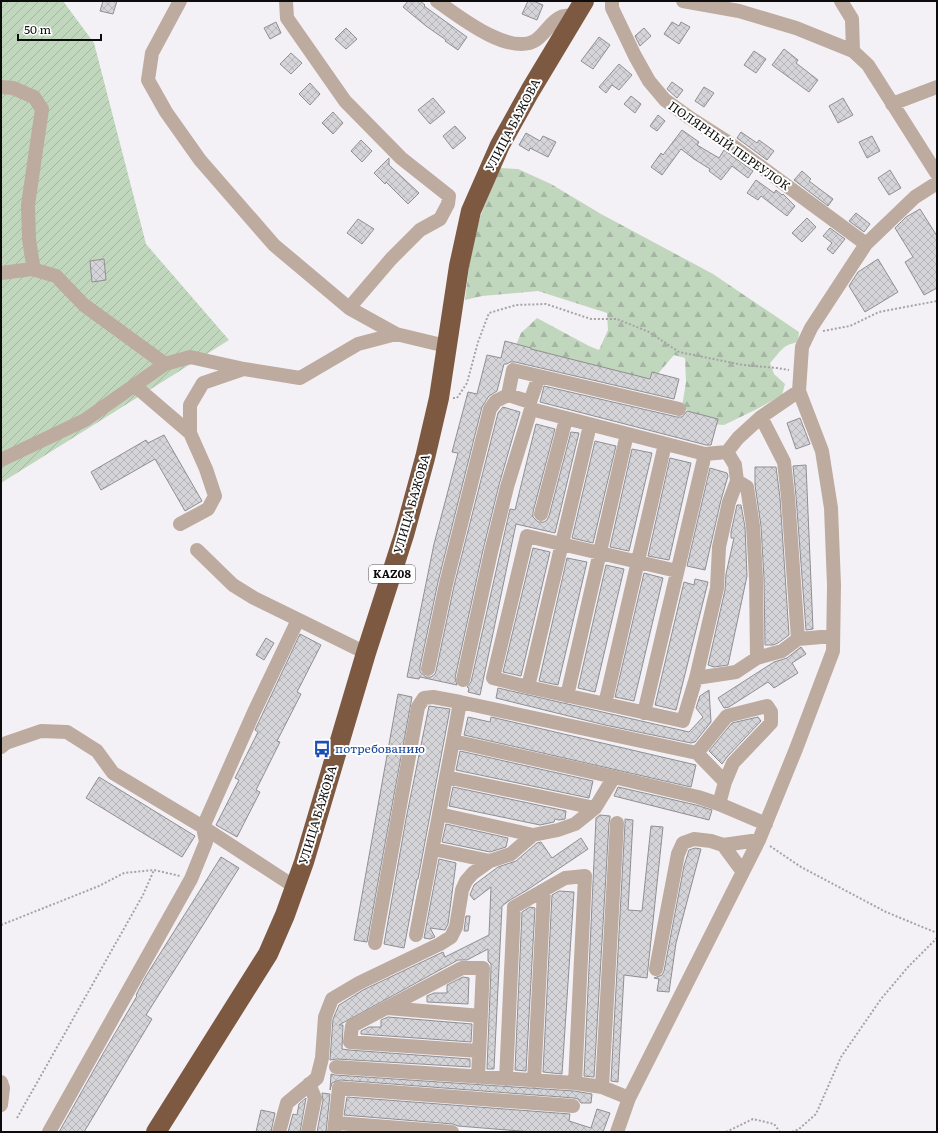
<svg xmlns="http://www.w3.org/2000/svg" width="938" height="1133" viewBox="0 0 938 1133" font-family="Literata,serif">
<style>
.forest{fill:url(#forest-firs)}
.garden{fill:url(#garden-furrows)}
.building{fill:url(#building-cross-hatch);stroke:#8f8f93}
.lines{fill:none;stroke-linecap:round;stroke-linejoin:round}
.path{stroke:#a6a3a7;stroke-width:2;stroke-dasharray:2 2;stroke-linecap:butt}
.minor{stroke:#bdab9f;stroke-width:14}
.highway{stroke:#7d5941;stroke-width:20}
.labels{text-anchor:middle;stroke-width:4;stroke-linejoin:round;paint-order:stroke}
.shield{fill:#fff;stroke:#565556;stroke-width:1}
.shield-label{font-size:11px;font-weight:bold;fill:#0d0c0d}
.street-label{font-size:12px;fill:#0d0c0d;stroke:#fff}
.transit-label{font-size:12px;fill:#164399;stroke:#fff;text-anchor:start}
</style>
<defs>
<pattern id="forest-firs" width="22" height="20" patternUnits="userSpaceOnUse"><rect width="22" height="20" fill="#c0d6bd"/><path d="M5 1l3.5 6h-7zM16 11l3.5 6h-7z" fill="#a4b6a1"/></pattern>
<pattern id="garden-furrows" width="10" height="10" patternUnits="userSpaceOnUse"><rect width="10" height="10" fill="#c0d6bd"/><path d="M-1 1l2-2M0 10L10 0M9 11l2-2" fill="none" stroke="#a4b6a1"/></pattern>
<pattern id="building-cross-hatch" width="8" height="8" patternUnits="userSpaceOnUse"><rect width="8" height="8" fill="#d5d5d9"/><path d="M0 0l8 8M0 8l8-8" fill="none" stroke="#b6b6b9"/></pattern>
</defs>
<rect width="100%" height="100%" fill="#f4f1f6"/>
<path class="forest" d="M 500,168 L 518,169 L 551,184 L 601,214 L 713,274 L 799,332 C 798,346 796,341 786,346 C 780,350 775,358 770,363 L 774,374 L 785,384 L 782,395 L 757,409 L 724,425 L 710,424 L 682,407 L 686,382 L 685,358 L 674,355 L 650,383 L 516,345 L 521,333 L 537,318 L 589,346 L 599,350 L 608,330 L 607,313 L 538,291 L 482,296 L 465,300 L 472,243 L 483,209 Z"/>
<path class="garden" d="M 1,1 L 63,1 L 94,43 L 146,244 L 229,340 L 1,483 Z"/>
<path class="building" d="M 103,1 L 117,1 L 113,14 L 100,11 Z
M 408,1 L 420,1 L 425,5 L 424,6 L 467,37 L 458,50 L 445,41 L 446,40 L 426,26 L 403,7 Z
M 528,1 L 533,1 L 543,5 L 537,20 L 522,14 Z
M 276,22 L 281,33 L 270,39 L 264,28 Z
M 672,22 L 679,26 L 681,22 L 690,27 L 679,44 L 664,34 Z
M 346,28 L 357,39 L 346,49 L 335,39 Z
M 644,28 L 651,36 L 640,46 L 635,36 Z
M 599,37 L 610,45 L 593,69 L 581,61 Z
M 784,49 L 798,60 L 796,63 L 818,80 L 809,92 L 772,65 Z
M 754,51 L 766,59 L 756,73 L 744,65 Z
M 291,53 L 302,63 L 291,74 L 280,64 Z
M 619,64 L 632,75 L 619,90 L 612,85 L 606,93 L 599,87 Z
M 672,82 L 683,90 L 677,98 L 667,89 Z
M 310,83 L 320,94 L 310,105 L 299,94 Z
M 704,87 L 714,93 L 704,107 L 695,101 Z
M 631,96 L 641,104 L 635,113 L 624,104 Z
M 433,98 L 445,112 L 430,124 L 418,110 Z
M 843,98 L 853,115 L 838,123 L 829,106 Z
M 333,112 L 343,123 L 333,134 L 322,123 Z
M 658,115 L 665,121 L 657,131 L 650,126 Z
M 455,126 L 466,138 L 453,149 L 443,136 Z
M 682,130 L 699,142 L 697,145 L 719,158 L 724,150 L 753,171 L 748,178 L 732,166 L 721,180 L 709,171 L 710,169 L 694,159 L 681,149 L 662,175 L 651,167 L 661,153 L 663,155 Z
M 741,132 L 757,143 L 759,140 L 774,151 L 767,160 L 737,138 Z
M 526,133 L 540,141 L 543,136 L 556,142 L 548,157 L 530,148 L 529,151 L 519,145 Z
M 872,136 L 880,151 L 867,158 L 859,142 Z
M 361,140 L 372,151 L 362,162 L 351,151 Z
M 389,158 L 389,165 L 419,193 L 408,204 L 386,182 L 385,184 L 374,173 Z
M 890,170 L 901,188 L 889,195 L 878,178 Z
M 802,171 L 811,179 L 809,181 L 833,199 L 828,206 L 794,180 Z
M 756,180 L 774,193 L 776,190 L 782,195 L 783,194 L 795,206 L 787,216 L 761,196 L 758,200 L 747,193 Z
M 920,209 L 937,236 L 937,288 L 924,295 L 905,262 L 913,257 L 895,228 L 906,217 Z
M 856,213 L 870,224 L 864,232 L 849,221 Z
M 807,218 L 816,227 L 802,242 L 792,233 Z
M 358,219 L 374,229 L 362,244 L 347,233 Z
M 830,228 L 845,239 L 833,254 L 827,249 L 832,243 L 823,236 Z
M 104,259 L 106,280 L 92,282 L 90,261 Z
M 878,259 L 898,292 L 865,312 L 849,286 L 858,272 Z
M 505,341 L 531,348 L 531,349 L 650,379 L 652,372 L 679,379 L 674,399 L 515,362 L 510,362 L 507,364 L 504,364 L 497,391 L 489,396 L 482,407 L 438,582 L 420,667 L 420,672 L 426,677 L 431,677 L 435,674 L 436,671 L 454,586 L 498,413 L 503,407 L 520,412 L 499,485 L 483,550 L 455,678 L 457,685 L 420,677 L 419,679 L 407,677 L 434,544 L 458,453 L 452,452 L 468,392 L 477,394 L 487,355 L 501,358 Z
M 544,386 L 677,417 L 682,417 L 687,411 L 718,419 L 711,445 L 706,445 L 540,402 Z
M 800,418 L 810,444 L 796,449 L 787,423 Z
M 536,424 L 555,429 L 533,512 L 533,517 L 538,522 L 544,522 L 547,520 L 549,516 L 571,432 L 579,433 L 578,437 L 555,533 L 516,524 L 480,695 L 468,692 L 469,688 L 467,687 L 471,682 L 510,509 L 515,510 Z
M 164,435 L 202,501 L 185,511 L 155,459 L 101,490 L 91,472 L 146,440 L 148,443 Z
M 595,441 L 616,446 L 593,543 L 572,538 Z
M 632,449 L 652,453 L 629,551 L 610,547 Z
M 670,458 L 691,463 L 669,560 L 648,556 Z
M 806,465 L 813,629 L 806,630 L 796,496 L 793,466 Z
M 755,467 L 776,467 L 780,498 L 789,635 L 778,643 L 773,645 L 765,645 L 764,578 L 761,526 L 755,485 Z
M 710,468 L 727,473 L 728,476 L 721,500 L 705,570 L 687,566 Z
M 737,505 L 741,505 L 745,527 L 747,576 L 728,665 L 714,667 L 708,665 L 725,590 L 726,574 L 734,538 L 731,538 L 731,532 Z
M 533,548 L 550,552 L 521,676 L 503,672 Z
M 567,558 L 587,562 L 558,685 L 539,681 Z
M 606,565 L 624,569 L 595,692 L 578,688 Z
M 644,573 L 663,578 L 634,701 L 615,697 Z
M 695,579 L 708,582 L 676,710 L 655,705 L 684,582 L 694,585 Z
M 300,634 L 321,645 L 297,692 L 301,694 L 277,741 L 280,742 L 256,790 L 260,792 L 237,837 L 216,825 L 239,780 L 235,778 L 258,732 L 255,730 Z
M 266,638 L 274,643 L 264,660 L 256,655 Z
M 801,647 L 806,654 L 792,663 L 798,673 L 774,688 L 768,682 L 729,707 L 724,708 L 718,698 L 774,662 L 787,658 Z
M 498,688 L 689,732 L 703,717 L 696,708 L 700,696 L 709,690 L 711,722 L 695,742 L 691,743 L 605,725 L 496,698 Z
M 398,694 L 412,697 L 367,942 L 354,940 Z
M 429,706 L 450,709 L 418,879 L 417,879 L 404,948 L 384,944 L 406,819 Z
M 468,717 L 490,722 L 491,717 L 696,765 L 691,787 L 464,735 Z
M 758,717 L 761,721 L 727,757 L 722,764 L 709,751 L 732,723 Z
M 460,751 L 593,781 L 589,798 L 456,770 Z
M 99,777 L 195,836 L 182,857 L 86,798 Z
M 453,787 L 566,811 L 565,819 L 559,820 L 555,819 L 554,822 L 540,825 L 449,806 Z
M 618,787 L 696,805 L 712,810 L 709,820 L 614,796 Z
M 600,815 L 610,816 L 610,818 L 609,823 L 594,1077 L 584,1076 L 596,818 Z
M 625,819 L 633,820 L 628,910 L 642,911 L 651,826 L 663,827 L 647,978 L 624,975 L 618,1082 L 611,1081 L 625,823 Z
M 446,824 L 508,838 L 506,847 L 490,852 L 442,842 Z
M 581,838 L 588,849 L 527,890 L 510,900 L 502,906 L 494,1069 L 487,1069 L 491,968 L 491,964 L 488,961 L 488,949 L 467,960 L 458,960 L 339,1025 L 343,1025 L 342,1049 L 349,1050 L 470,1059 L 470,1067 L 337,1059 L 330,1060 L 333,1019 L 339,1005 L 363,990 L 443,952 L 445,957 L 489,935 L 491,887 L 474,900 L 470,895 L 474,885 L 498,867 L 516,861 L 537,843 L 541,842 L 552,858 Z
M 695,848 L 701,849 L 676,943 L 669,992 L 657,991 L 659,979 L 654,978 L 662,975 L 664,971 L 684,866 L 689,850 Z
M 221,857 L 239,868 L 146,1015 L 152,1019 L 84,1132 L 59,1132 L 104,1052 L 137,996 L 136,995 L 146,976 Z
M 439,859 L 456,863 L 448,924 L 445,930 L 430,928 L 435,937 L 430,939 L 424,938 Z
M 559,891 L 574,892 L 562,1074 L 543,1072 L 552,895 Z
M 530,907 L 535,908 L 526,1071 L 515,1070 L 522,912 Z
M 466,916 L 470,916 L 468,931 L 464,931 Z
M 463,977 L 469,978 L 468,1004 L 427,1002 L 427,996 L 434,993 L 447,993 L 447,985 Z
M 388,1017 L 472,1024 L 471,1042 L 361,1034 L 361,1031 L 369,1027 L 381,1027 L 381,1020 Z
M 331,1074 L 335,1075 L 574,1091 L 592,1094 L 591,1103 L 581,1103 L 578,1099 L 574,1098 L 340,1080 L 332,1083 L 330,1090 Z
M 322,1093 L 330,1094 L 326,1132 L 317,1132 L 323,1100 Z
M 347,1097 L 570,1114 L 569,1121 L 591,1128 L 597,1109 L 610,1113 L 603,1132 L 532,1132 L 458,1126 L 453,1124 L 344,1115 Z
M 306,1098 L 300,1132 L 288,1132 L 293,1114 L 297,1115 L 299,1104 Z
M 261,1110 L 275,1113 L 271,1132 L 256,1132 Z"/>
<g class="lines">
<path class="path" d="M 823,331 L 850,326 L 879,312 L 937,301
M 453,398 L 457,398 L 467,383 L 478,342 L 489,313 L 516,305 L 546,304 L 591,319 L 617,319 L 649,332 L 679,352 L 743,365 L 777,368 L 789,370
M 770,846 L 801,867 L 886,912 L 937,933
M 1,925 L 99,886 L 124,873 L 154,870 L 180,876
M 17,1118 L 143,895 L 154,870
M 726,1132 L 753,1119 L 774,1124 L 780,1132
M 792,1132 L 799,1129 L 816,1114 L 841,1057 L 881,999 L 908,967 L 937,938"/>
<path class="minor" d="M 180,1 L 152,53 L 148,80 L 166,112 L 200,160 L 274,245 L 349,308 L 396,334
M 286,1 L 287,18 L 345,101 L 401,158 L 449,196 L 448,204 L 440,219 L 420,230 L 391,259 L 349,308
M 437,1 C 458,16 510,57 536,40 C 545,34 551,21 561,17 C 565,15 572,16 576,15
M 612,1 L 612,8 L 635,56 L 649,81 L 665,100 L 690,118 L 726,141 L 866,244
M 683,1 L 739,11 L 796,28 L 853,51 L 868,65 L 937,174
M 841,1 L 852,19 L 853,51
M 1,87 L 13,88 L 34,97 L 42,109 L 28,205 L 29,239 L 33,265 L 32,269
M 892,104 L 937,87
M 1,273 L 32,269 L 56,276 L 84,305 L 165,364 L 190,357 L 244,369 L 300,378 L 358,344 L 396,334 L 446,346
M 134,385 L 190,433 L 206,469 L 215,496 L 208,509 L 180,524
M 508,395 L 530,402 L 539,376
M 190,433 L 190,405 L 203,383 L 244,369
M 1,460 L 85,420 L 165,364
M 737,481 L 747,487 L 753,526 L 756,578 L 757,658
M 541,514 L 566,419
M 197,550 L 233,585 L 254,598 L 301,621
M 677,571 L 527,536 L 493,678 L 528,687 L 683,721 L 696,678 L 717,588 L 719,547 L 729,502 L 737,481 L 735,465 L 727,452
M 798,639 L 833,636
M 428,669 L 446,584 L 490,409 L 496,401 L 508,395 L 513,370 L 679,409
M 696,678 L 736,672 L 757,658 L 782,651 L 798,639 L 788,497 L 784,462 L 761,417
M 463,680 L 491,552 L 507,487 L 531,409 L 705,454 L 727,452 L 738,438 L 761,417 L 799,391
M 528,687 L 590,425
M 567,696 L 627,434
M 460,702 L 697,753 L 727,716 L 767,706 L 771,712 L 771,723 L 733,763 L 725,782 L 719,804
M 605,704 L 665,444
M 644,713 L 705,454
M 1,747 L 6,743 L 41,731 L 67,732 L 97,751 L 113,773 L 203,827 L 295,887
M 697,753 L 725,782
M 446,777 L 595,808
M 439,814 L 533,835
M 617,823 L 602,1087 L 629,1098
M 723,845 L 759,840
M 433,849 L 490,861
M 416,935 L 453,741
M 375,943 L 418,707 L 424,698 L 433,697 L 460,702 L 453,741 L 614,777 L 698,797 L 719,804 L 766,824
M 656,969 L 678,854 L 683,843 L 694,839 L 711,841 L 723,845 L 743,872
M 388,1008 L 481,1016
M 336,1067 L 575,1083 L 602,1087
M 478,1077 L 483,968 L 462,968 L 352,1026 L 350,1042 L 479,1051
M 506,1079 L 514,907 L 565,878 L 585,876 L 575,1083
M 534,1081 L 544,891
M 1,1082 L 3,1088 L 1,1105
M 336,1123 L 452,1132
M 49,1132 L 191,879 L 206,842 L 203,827 L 254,712 L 296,624 L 301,621 L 366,653
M 279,1132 L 287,1103 L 317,1078 L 322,1058 L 325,1017 L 332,999 L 359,983 L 440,944 L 451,937 L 456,927 L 462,890 L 466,881 L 473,873 L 490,861 L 511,854 L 533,835 L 558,830 L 575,824 L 595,808 L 614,777
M 308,1132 L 315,1098 L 309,1084
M 334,1132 L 339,1088 L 573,1106
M 617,1132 L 629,1098 L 759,840 L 796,749 L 833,651 L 834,585 L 831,508 L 822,451 L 799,391 L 802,347 L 811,328 L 866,244 L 915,197 L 937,183"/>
<path class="highway" d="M 156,1132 L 268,954 L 285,915 L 304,862 L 366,653 L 404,535 L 425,458 L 439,398 L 459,266 L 471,211 L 500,145 L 530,91 L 584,1"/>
</g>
<defs>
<g id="bus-bare" transform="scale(1.38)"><path d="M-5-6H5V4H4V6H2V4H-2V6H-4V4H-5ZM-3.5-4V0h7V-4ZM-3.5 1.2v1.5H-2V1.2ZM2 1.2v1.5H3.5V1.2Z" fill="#1a4fb4" stroke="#fff" stroke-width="2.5" paint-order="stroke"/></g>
</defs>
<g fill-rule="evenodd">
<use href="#bus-bare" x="322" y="749"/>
</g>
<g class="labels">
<rect class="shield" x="369" y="565" width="46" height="18" rx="3"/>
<g class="shield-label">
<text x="392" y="578">KAZ08</text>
</g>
<g class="street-label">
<text transform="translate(513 125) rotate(-62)" y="4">УЛИЦА БАЖОВА</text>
<text transform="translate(729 146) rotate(35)" y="4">ПОЛЯРНЫЙ ПЕРЕУЛОК</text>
<text transform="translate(412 504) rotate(-74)" y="4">УЛИЦА БАЖОВА</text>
<text transform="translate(318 815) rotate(-73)" y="4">УЛИЦА БАЖОВА</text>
</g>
<g class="transit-label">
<text x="335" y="753">потребованию</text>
</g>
</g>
<rect width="938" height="1133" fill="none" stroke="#0d0c0d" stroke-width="4"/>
<path d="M18 34v6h83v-6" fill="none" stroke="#0d0c0d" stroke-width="2"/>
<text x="24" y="34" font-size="12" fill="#0d0c0d" stroke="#ffffff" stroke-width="3" paint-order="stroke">50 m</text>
</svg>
